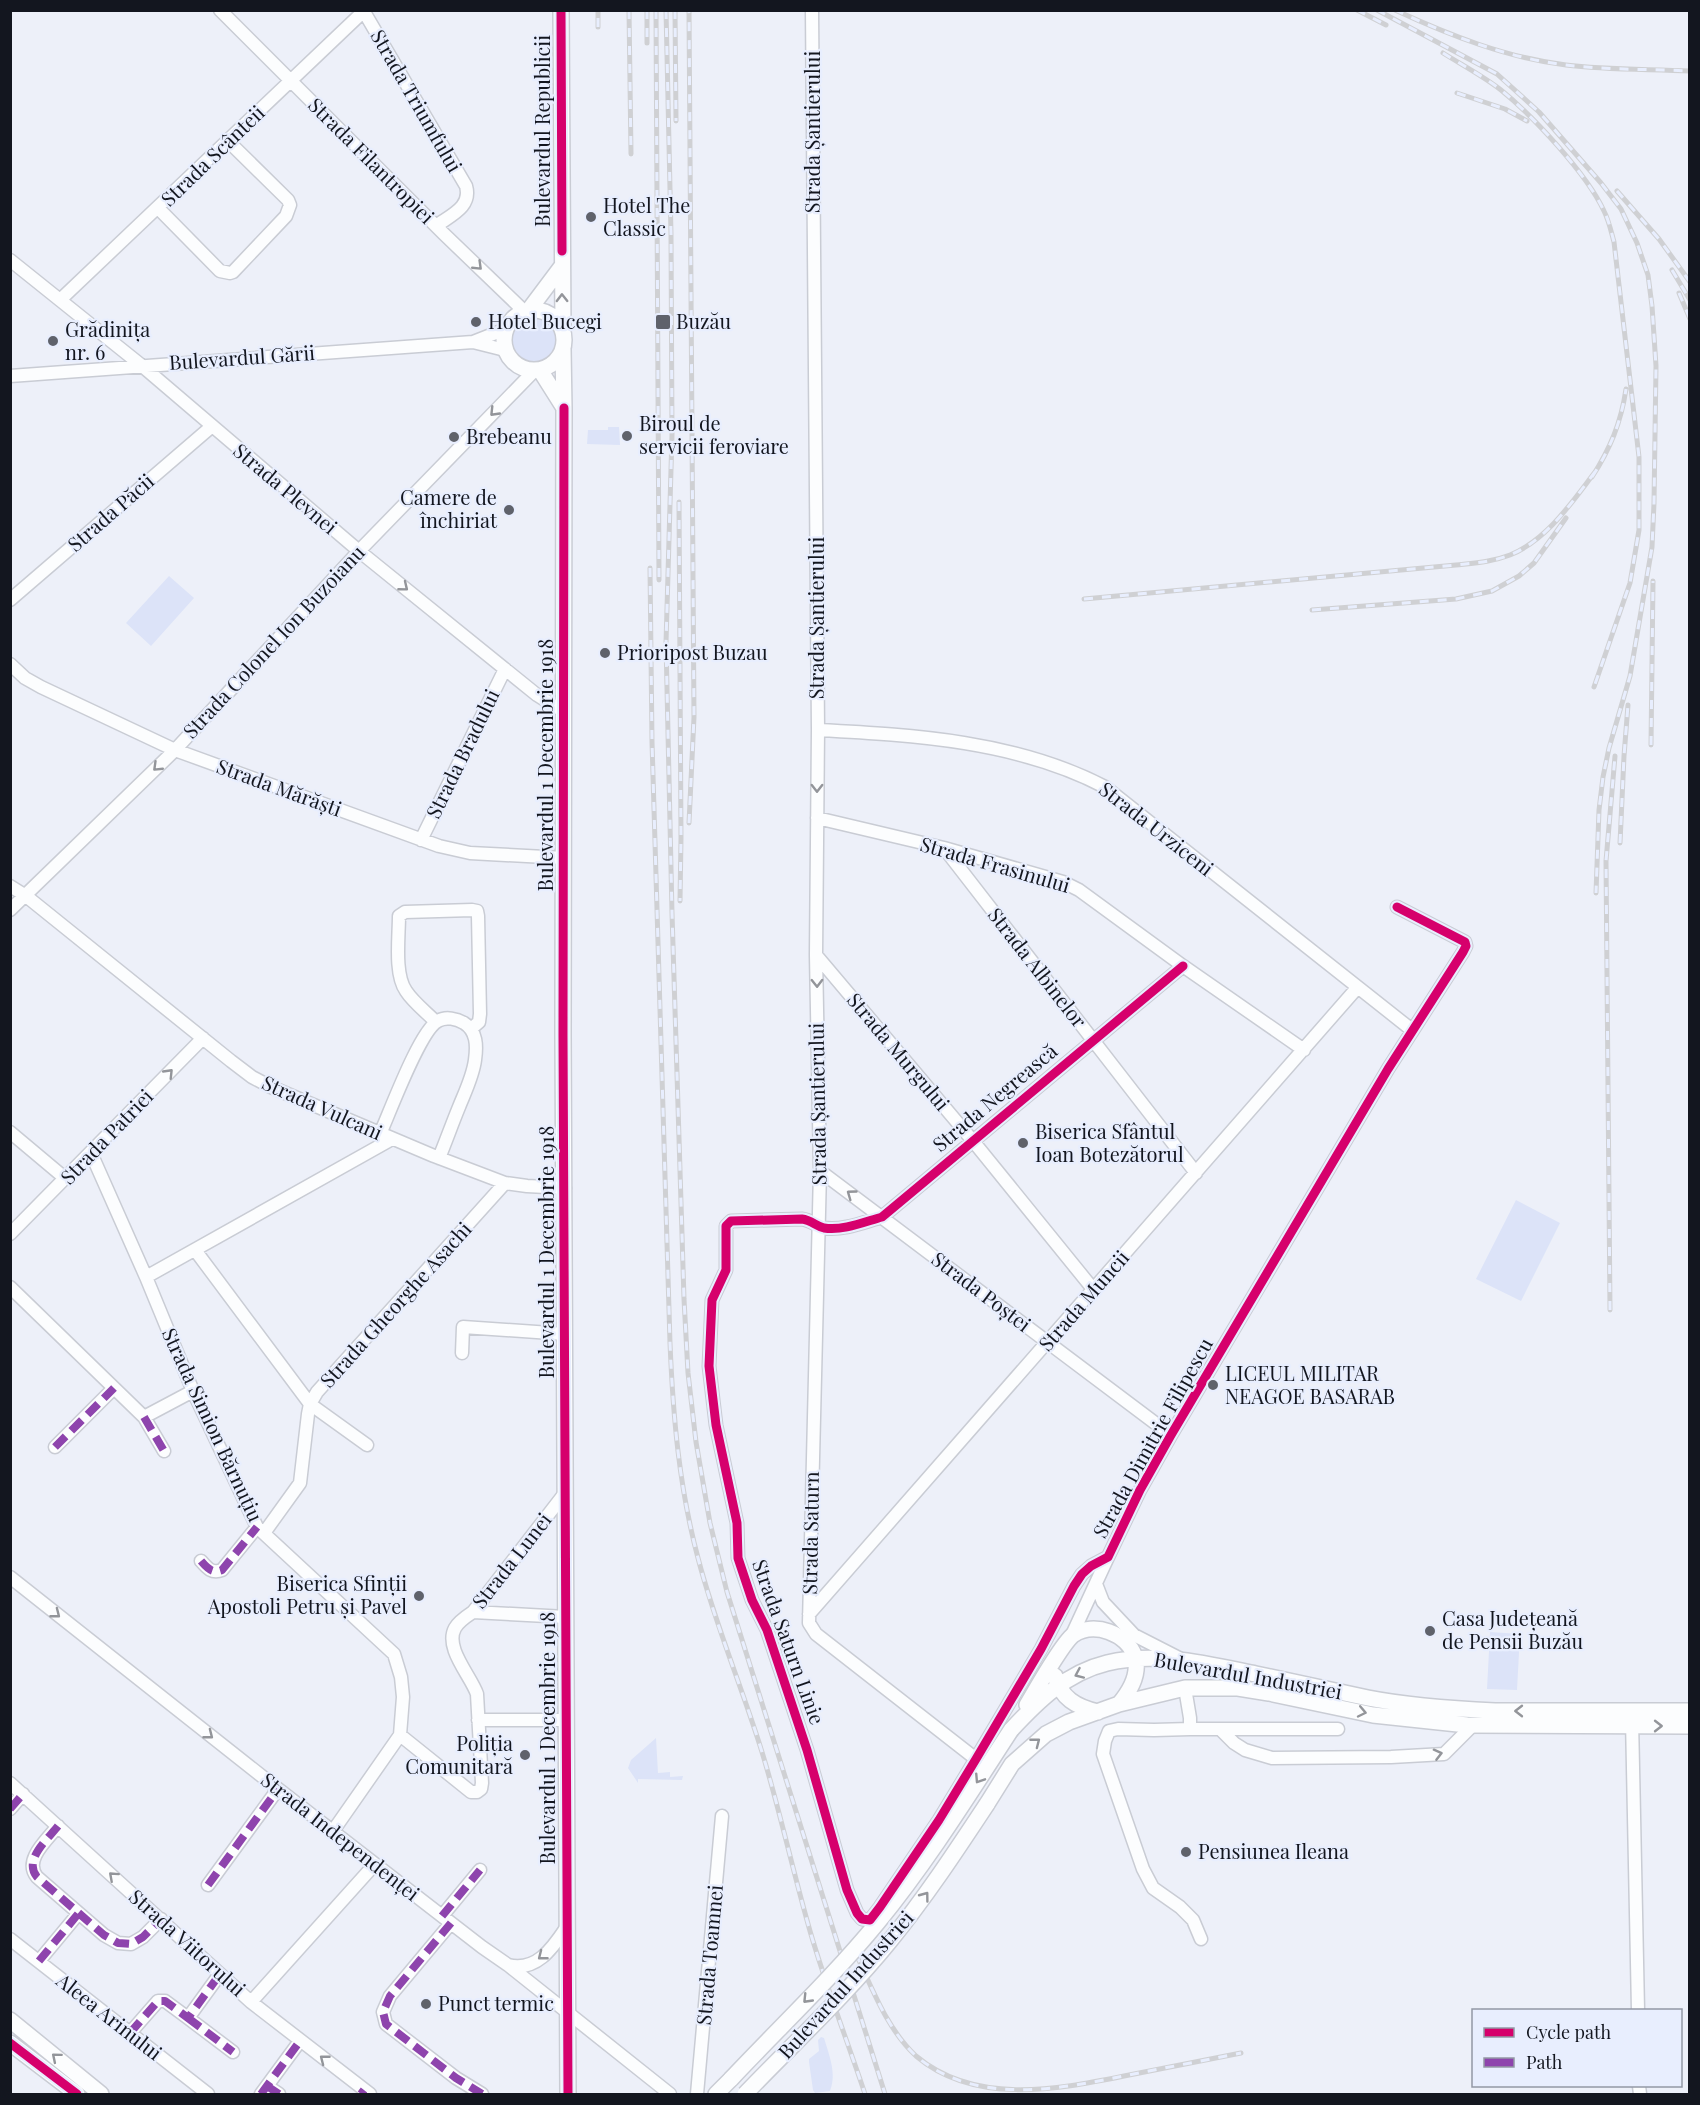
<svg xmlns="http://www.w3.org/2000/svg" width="1700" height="2105" viewBox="0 0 1700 2105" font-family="'Playfair Display',serif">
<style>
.green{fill:#dce3f8}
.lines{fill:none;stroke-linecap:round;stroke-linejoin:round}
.minor-casing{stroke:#c9ccd4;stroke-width:15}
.major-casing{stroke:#c9ccd4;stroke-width:18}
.minor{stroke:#fcfdfe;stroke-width:12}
.major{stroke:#fcfdfe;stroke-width:15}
.rail-casing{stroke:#cfd0d3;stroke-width:5}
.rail{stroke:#e8eefe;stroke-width:3;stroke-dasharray:9;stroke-linecap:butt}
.major-bridge-casing{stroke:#c9ccd4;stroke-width:18;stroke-linecap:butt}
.major-bridge{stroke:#fcfdfe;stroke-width:15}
.quiet{stroke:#8e44ad;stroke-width:8;stroke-dasharray:15 8;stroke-linecap:butt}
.cycleway-casing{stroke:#e8eefe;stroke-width:13}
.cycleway{stroke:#d6006c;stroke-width:9}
.oneway{stroke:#93959a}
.poi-dot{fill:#5f626b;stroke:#e8eefe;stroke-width:2}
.labels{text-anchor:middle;stroke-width:4.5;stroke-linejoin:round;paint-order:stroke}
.street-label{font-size:20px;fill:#13161f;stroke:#e8eefe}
.poi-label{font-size:20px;fill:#13161f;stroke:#e8eefe;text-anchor:start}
</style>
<rect width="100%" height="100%" fill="#edf0f9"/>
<path class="green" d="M511 340a23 23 0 1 1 46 0a23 23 0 1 1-46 0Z
M 608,427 L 619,427 L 620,445 L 587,444 L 588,430 L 608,430 Z
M 169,576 L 194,598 L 151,646 L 126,623 Z
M 1516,1200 L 1560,1223 L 1521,1301 L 1476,1279 Z
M 1490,1632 L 1520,1634 L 1517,1690 L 1487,1689 Z
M 656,1738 L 658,1773 L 670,1772 L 670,1777 L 683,1776 L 682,1780 L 638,1779 L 638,1783 L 628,1768 L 631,1760 Z
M 821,2037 L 824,2038 C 829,2055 837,2073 830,2091 L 815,2093 L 813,2090 L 809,2062 L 809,2059 L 819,2051 L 818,2040 Z"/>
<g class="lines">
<g class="minor-casing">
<path id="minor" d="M 220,10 L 444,234 L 524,311
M 363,10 L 466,186 C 472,207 451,215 436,226
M 812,10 L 818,730 L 816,955 L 820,1171 L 809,1623 L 816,1634 L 976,1759
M 158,208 L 220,271 L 230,273 L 233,272 L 286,216 L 290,205 L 288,200 L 228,141
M 10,260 L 141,365 L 359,551 L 537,695 L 564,712
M 60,300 L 365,10
M 473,342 L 505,350
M 10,376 L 473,342 L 506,329
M 10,600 L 211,427
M 10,664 L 25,678 L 41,687 L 175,750 L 439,846 L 470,853 L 564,858
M 818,730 C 915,735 1017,741 1105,787 L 1412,1030
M 817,818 L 944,848 L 1063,882 L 1079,890 L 1183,966 L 1304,1050
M 421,840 L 505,669
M 944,848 L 1196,1173
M 10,886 L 26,896 L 231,1061 L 252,1077 L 271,1087 L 434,1156 L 505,1183 L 527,1186 L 565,1188
M 10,910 L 175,750 L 359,551 L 535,370
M 816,955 L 973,1141 L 1093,1289
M 1183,966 L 882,1217 C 864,1222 843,1231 824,1228 C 816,1226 811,1220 802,1219 L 731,1221 L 726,1226 L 726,1270 L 712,1300 L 709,1366 L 716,1425 L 737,1523 L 738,1558 L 752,1600 L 767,1630 L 807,1750 L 847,1890 L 857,1913 L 862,1919 L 870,1920 L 880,1907 L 939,1820 L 976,1759 L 1041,1649 L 1074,1586 L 1082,1574 L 1091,1566 L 1108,1557 L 1140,1490 L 1171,1435 L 1388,1069 L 1463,952 L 1466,946 L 1465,942 L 1397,907
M 436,1022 C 426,1012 413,1002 406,991 C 394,974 399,937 399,916 L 405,912 L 472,910 L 477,911 L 478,916 L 480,1014 L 479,1022 L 472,1028
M 10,1132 L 66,1179
M 380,1134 C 390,1112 420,1030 438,1021 C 446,1016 457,1019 464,1023 C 477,1031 477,1046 475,1060 C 473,1076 465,1092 459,1107 C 452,1124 446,1141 439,1158
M 91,1153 L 146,1277 L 193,1391 L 257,1527 L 394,1654 L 401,1677 L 403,1697 L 400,1735 L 333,1831
M 820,1171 L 1171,1435
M 10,1234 L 203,1038
M 195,1250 L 310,1404 L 367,1445
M 146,1277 L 392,1139
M 10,1287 L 144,1417 L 193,1391
M 462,1353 L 463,1327 L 565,1334
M 144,1417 L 164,1451
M 55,1447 L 114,1388
M 264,1533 L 300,1483 L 308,1414 L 310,1404 L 317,1392 L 505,1183
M 201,1561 C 207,1568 212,1574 222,1570 L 257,1527
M 10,1577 L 278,1789 L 482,1947 L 508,1965 L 670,2094
M 1096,1584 L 1103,1602 L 1134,1635 L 1179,1658
M 473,1612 L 566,1617
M 809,1614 L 1357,988
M 1071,1637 L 1108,1557
M 1185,1688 L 1190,1718 L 1190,1729 L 1154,1730 L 1118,1729 L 1109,1731 L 1105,1741 L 1103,1754 L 1143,1869 L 1153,1888 L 1180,1907 L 1193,1920 L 1201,1939
M 1632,1719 L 1638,2010
M 478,1720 L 567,1720
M 1190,1729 L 1338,1729
M 1221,1730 L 1234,1743 L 1245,1750 L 1272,1758 L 1391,1757 L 1444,1754 L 1473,1725
M 400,1735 L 471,1792 L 477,1792 L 481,1789 L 482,1783 L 477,1694 C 471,1676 444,1648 455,1628 C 459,1621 467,1616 473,1612 L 565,1493
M 10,1783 L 251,2002 L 370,2094
M 10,1809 L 23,1794
M 58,1826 C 47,1840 23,1860 37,1877 L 104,1935 L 118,1943 L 131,1944 L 143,1937 L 161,1919
M 208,1885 L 278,1789
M 442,1916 L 480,1870
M 451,1923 L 390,1996 L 383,2012 L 386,2024 L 456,2078 L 482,2094
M 10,1939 L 208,2094
M 39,1961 L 78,1914
M 508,1965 C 536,1972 552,1949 566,1928
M 251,2002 L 375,1864
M 188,2018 L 233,2052
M 130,2033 L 158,2001 L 165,2001 L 188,2018 L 220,1974
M 267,2086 L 279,2094
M 1639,2086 L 1640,2094
M 261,2094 L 300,2041
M 697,2094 L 722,1816"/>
</g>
<g class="major-casing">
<path id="major" d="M 561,10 L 563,330
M504 340a30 30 0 1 1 60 0a30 30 0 1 1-60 0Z
M 529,310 L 562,266
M 563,349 L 564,408 L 563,1035 L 568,2094
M 540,370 L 564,408
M 1055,1676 C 1061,1698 1076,1707 1098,1712
M 1027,1705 C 1035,1691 1063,1643 1073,1635 C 1094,1621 1127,1633 1135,1657 C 1140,1675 1130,1691 1119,1704
M 1011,1730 C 1038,1701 1066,1673 1107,1663 C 1156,1651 1207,1664 1256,1674 C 1293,1682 1330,1690 1368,1698 C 1409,1706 1453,1709 1495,1711 L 1690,1711
M 987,1804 L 1012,1764 L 1046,1734 L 1069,1722 L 1119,1704 L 1185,1688 L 1238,1688 L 1269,1693 L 1373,1715 L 1467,1725 L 1690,1726
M 10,2020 L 101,2094
M 10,2043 L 77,2094
M 716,2094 L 731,2079"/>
</g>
<use href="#minor" class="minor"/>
<use href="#major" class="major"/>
<g class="rail-casing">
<path id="rail" d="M 629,10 L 631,154
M 647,10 L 647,43
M 656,10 L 659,580
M 666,10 L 671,234 L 672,435 L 666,643 L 672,913 L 684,1299 L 688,1373 L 696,1442 L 710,1523 L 727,1592 L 885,2094
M 675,10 L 676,121
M 1357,10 L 1386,25
M 1377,10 L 1497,74 L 1539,112 L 1601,183 L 1621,209 L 1637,243 L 1648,275 L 1652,306 L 1656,366 L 1654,503 L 1652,547 L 1630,676 L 1609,748 L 1603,777 L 1599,810 L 1596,893
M 1395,10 C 1449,35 1507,58 1566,65 C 1606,70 1649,69 1690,71
M 598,27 L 598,10
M 1443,53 C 1462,65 1483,76 1501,90 C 1533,116 1587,174 1604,211 C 1609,221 1611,231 1614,242 L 1639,457 L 1639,530 L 1630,583 L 1594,687
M 1457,93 L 1505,109 L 1527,121
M 1617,191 L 1659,239 L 1690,282
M 1672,270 L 1690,300
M 1679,293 L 1690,319
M 1592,477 C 1610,449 1621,423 1626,389
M 679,502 L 681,838 L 680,901
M 650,568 L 652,742 L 670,1343 C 673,1416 679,1487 698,1558 C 715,1624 742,1687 762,1752 C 780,1811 793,1872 810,1931 C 826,1986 847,2040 865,2094
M 1084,599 L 1456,565 C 1474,563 1492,562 1510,555 C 1547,540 1572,502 1595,472
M 1312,610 L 1456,599 L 1492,591 L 1519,576 L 1534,563 L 1566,518
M 1651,745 L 1653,581
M 689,823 L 694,717 L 689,10
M 1620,843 L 1624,756 L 1628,705
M 1610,1310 L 1606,861 L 1615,756
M 856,1954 C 873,1990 887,2029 916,2056 C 974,2105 1055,2090 1124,2076 C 1163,2068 1202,2061 1241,2053"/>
</g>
<use href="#rail" class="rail"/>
<g class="major-bridge-casing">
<path id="major-bridge" d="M 731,2079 C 780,2027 833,1977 878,1922 C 927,1862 968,1796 1011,1730
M 745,2094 C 793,2044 845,1996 889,1942 C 925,1898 956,1851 987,1804"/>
</g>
<use href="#major-bridge" class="major-bridge"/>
<path class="quiet" d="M 144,1417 L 164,1451
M 55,1447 L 114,1388
M 201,1561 C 207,1568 212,1574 222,1570 L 257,1527
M 10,1809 L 23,1794
M 58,1826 C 47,1840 23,1860 37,1877 L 104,1935 L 118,1943 L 131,1944 L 143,1937 L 161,1919
M 208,1885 L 278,1789
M 442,1916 L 480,1870
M 451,1923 L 390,1996 L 383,2012 L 386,2024 L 456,2078 L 482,2094
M 39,1961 L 78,1914
M 188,2018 L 233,2052
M 130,2033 L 158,2001 L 165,2001 L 188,2018 L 220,1974
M 267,2086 L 279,2094
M 261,2094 L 300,2041
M 361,2094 L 364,2090"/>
<g class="cycleway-casing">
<path id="cycleway" d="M 561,10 L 562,251
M 564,408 L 563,1035 L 568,2094
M 1183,966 L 882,1217 C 864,1222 843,1231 824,1228 C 816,1226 811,1220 802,1219 L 731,1221 L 726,1226 L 726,1270 L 712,1300 L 709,1366 L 716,1425 L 737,1523 L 738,1558 L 752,1600 L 767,1630 L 807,1750 L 847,1890 L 857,1913 L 862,1919 L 870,1920 L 880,1907 L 939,1820 L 976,1759 L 1041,1649 L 1074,1586 L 1082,1574 L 1091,1566 L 1108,1557 L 1140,1490 L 1171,1435 L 1388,1069 L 1463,952 L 1466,946 L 1465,942 L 1397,907
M 10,2043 L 77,2094"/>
</g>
<use href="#cycleway" class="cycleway"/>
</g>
<defs><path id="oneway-chevron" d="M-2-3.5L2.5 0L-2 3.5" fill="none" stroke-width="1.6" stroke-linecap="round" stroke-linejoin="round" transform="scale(1.5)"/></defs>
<g class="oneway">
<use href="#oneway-chevron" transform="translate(478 266) rotate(44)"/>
<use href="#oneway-chevron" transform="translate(562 298) rotate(-91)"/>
<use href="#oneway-chevron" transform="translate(494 412) rotate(134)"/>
<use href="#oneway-chevron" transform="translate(404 587) rotate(39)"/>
<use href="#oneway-chevron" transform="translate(157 767) rotate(136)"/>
<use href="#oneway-chevron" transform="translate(817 788) rotate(90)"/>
<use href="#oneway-chevron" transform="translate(817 983) rotate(89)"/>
<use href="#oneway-chevron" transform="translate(169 1073) rotate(-46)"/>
<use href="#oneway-chevron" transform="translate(851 1194) rotate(-144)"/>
<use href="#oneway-chevron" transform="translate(56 1614) rotate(38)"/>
<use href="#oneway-chevron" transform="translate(1079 1674) rotate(156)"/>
<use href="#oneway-chevron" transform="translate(1519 1711) rotate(180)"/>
<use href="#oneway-chevron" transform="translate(1362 1712) rotate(12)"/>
<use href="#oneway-chevron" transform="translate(1658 1726)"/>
<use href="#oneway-chevron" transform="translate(209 1735) rotate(38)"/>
<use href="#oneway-chevron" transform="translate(1036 1742) rotate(-38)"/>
<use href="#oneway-chevron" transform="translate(1438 1754) rotate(-14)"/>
<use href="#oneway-chevron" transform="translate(979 1779) rotate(123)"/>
<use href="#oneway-chevron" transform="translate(113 1876) rotate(-138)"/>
<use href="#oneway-chevron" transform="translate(925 1896) rotate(-53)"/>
<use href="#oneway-chevron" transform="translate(542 1956) rotate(142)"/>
<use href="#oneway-chevron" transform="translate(807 1999) rotate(134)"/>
<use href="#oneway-chevron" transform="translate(56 2057) rotate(-140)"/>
<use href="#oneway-chevron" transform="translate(324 2059) rotate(-142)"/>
</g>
<g class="poi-dot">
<circle cx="591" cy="217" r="6"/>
<circle cx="476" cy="322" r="6"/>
<rect x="655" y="314" width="16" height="16" rx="3"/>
<circle cx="53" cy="341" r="6"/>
<circle cx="627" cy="436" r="6"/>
<circle cx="454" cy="437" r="6"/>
<circle cx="509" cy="510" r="6"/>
<circle cx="605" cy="653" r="6"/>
<circle cx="1023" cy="1143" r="6"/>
<circle cx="1213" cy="1385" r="6"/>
<circle cx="419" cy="1596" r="6"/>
<circle cx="1430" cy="1631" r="6"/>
<circle cx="525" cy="1755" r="6"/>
<circle cx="1186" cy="1852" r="6"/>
<circle cx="426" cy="2004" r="6"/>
</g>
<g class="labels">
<g class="street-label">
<text transform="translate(416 101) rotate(60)" y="7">Strada Triumfului</text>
<text transform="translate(543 131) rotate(-90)" y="7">Bulevardul Republicii</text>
<text transform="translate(813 132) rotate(-90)" y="7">Strada Șantierului</text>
<text transform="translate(213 156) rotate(-44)" y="7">Strada Scânteii</text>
<text transform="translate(371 161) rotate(45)" y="7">Strada Filantropiei</text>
<text transform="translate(242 358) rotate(-4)" y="7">Bulevardul Gării</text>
<text transform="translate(285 489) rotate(40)" y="7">Strada Plevnei</text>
<text transform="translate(111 513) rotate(-41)" y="7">Strada Păcii</text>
<text transform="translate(817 618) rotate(-90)" y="7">Strada Șantierului</text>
<text transform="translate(274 642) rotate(-47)" y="7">Strada Colonel Ion Buzoianu</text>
<text transform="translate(463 754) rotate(-64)" y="7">Strada Bradului</text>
<text transform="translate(546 765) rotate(-90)" y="7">Bulevardul 1 Decembrie 1918</text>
<text transform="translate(279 788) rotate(20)" y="7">Strada Mărăști</text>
<text transform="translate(1156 829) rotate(38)" y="7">Strada Urziceni</text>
<text transform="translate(995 865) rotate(16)" y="7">Strada Frasinului</text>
<text transform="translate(1037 968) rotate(52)" y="7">Strada Albinelor</text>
<text transform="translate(898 1052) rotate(50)" y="7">Strada Murgului</text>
<text transform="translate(995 1098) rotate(-40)" y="7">Strada Negrească</text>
<text transform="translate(818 1104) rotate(-91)" y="7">Strada Șantierului</text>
<text transform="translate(322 1108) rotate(24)" y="7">Strada Vulcani</text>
<text transform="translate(107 1137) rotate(-46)" y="7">Strada Patriei</text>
<text transform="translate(547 1252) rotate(-90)" y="7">Bulevardul 1 Decembrie 1918</text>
<text transform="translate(981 1292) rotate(37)" y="7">Strada Poștei</text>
<text transform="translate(1084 1301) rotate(-49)" y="7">Strada Muncii</text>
<text transform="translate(396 1305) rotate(-48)" y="7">Strada Gheorghe Asachi</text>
<text transform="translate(212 1425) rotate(65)" y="7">Strada Simion Bărnuțiu</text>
<text transform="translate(1153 1438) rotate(-61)" y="7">Strada Dimitrie Filipescu</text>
<text transform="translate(811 1533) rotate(-89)" y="7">Strada Saturn</text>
<text transform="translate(512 1561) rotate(-52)" y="7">Strada Lunei</text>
<text transform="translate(788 1642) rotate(70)" y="7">Strada Saturn Linie</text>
<text transform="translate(1248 1676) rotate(10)" y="7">Bulevardul Industriei</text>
<text transform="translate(548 1738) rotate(-90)" y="7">Bulevardul 1 Decembrie 1918</text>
<text transform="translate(340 1837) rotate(38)" y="7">Strada Independenței</text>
<text transform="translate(187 1943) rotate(42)" y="7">Strada Viitorului</text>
<text transform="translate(710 1955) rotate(-85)" y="7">Strada Toamnei</text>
<text transform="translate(846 1985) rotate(-48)" y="7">Bulevardul Industriei</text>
<text transform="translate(109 2017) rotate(38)" y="7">Aleea Arinului</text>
</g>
<g class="poi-label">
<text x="603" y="213">Hotel The<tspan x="603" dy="23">Classic</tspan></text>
<text x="488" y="329">Hotel Bucegi</text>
<text x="676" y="329">Buzău</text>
<text x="65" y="337">Grădinița<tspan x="65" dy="23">nr. 6</tspan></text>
<text x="639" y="431">Biroul de<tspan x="639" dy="23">servicii feroviare</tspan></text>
<text x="466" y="444">Brebeanu</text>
<text x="497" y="505" text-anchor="end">Camere de<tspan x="497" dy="23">închiriat</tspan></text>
<text x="617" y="660">Prioripost Buzau</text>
<text x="1035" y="1139">Biserica Sfântul<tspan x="1035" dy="23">Ioan Botezătorul</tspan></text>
<text x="1225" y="1381">LICEUL MILITAR<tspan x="1225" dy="23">NEAGOE BASARAB</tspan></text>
<text x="407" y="1591" text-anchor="end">Biserica Sfinții<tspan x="407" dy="23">Apostoli Petru și Pavel</tspan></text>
<text x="1442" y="1626">Casa Județeană<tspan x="1442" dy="23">de Pensii Buzău</tspan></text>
<text x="513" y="1751" text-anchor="end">Poliția<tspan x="513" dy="23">Comunitară</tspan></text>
<text x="1198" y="1859">Pensiunea Ileana</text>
<text x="438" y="2011">Punct termic</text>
</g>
</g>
<rect width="1700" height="2105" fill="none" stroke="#13161f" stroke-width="24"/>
<rect x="1472" y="2009" width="210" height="78" fill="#e8eefe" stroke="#9398a5" stroke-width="1.5"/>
<rect x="1484" y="2028" width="30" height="9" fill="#d6006c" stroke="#9398a5" stroke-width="1.5"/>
<text x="1526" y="2039" font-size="18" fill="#13161f">Cycle path</text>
<rect x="1484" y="2058" width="30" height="9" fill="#8e44ad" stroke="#9398a5" stroke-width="1.5"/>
<text x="1526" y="2069" font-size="18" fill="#13161f">Path</text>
</svg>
